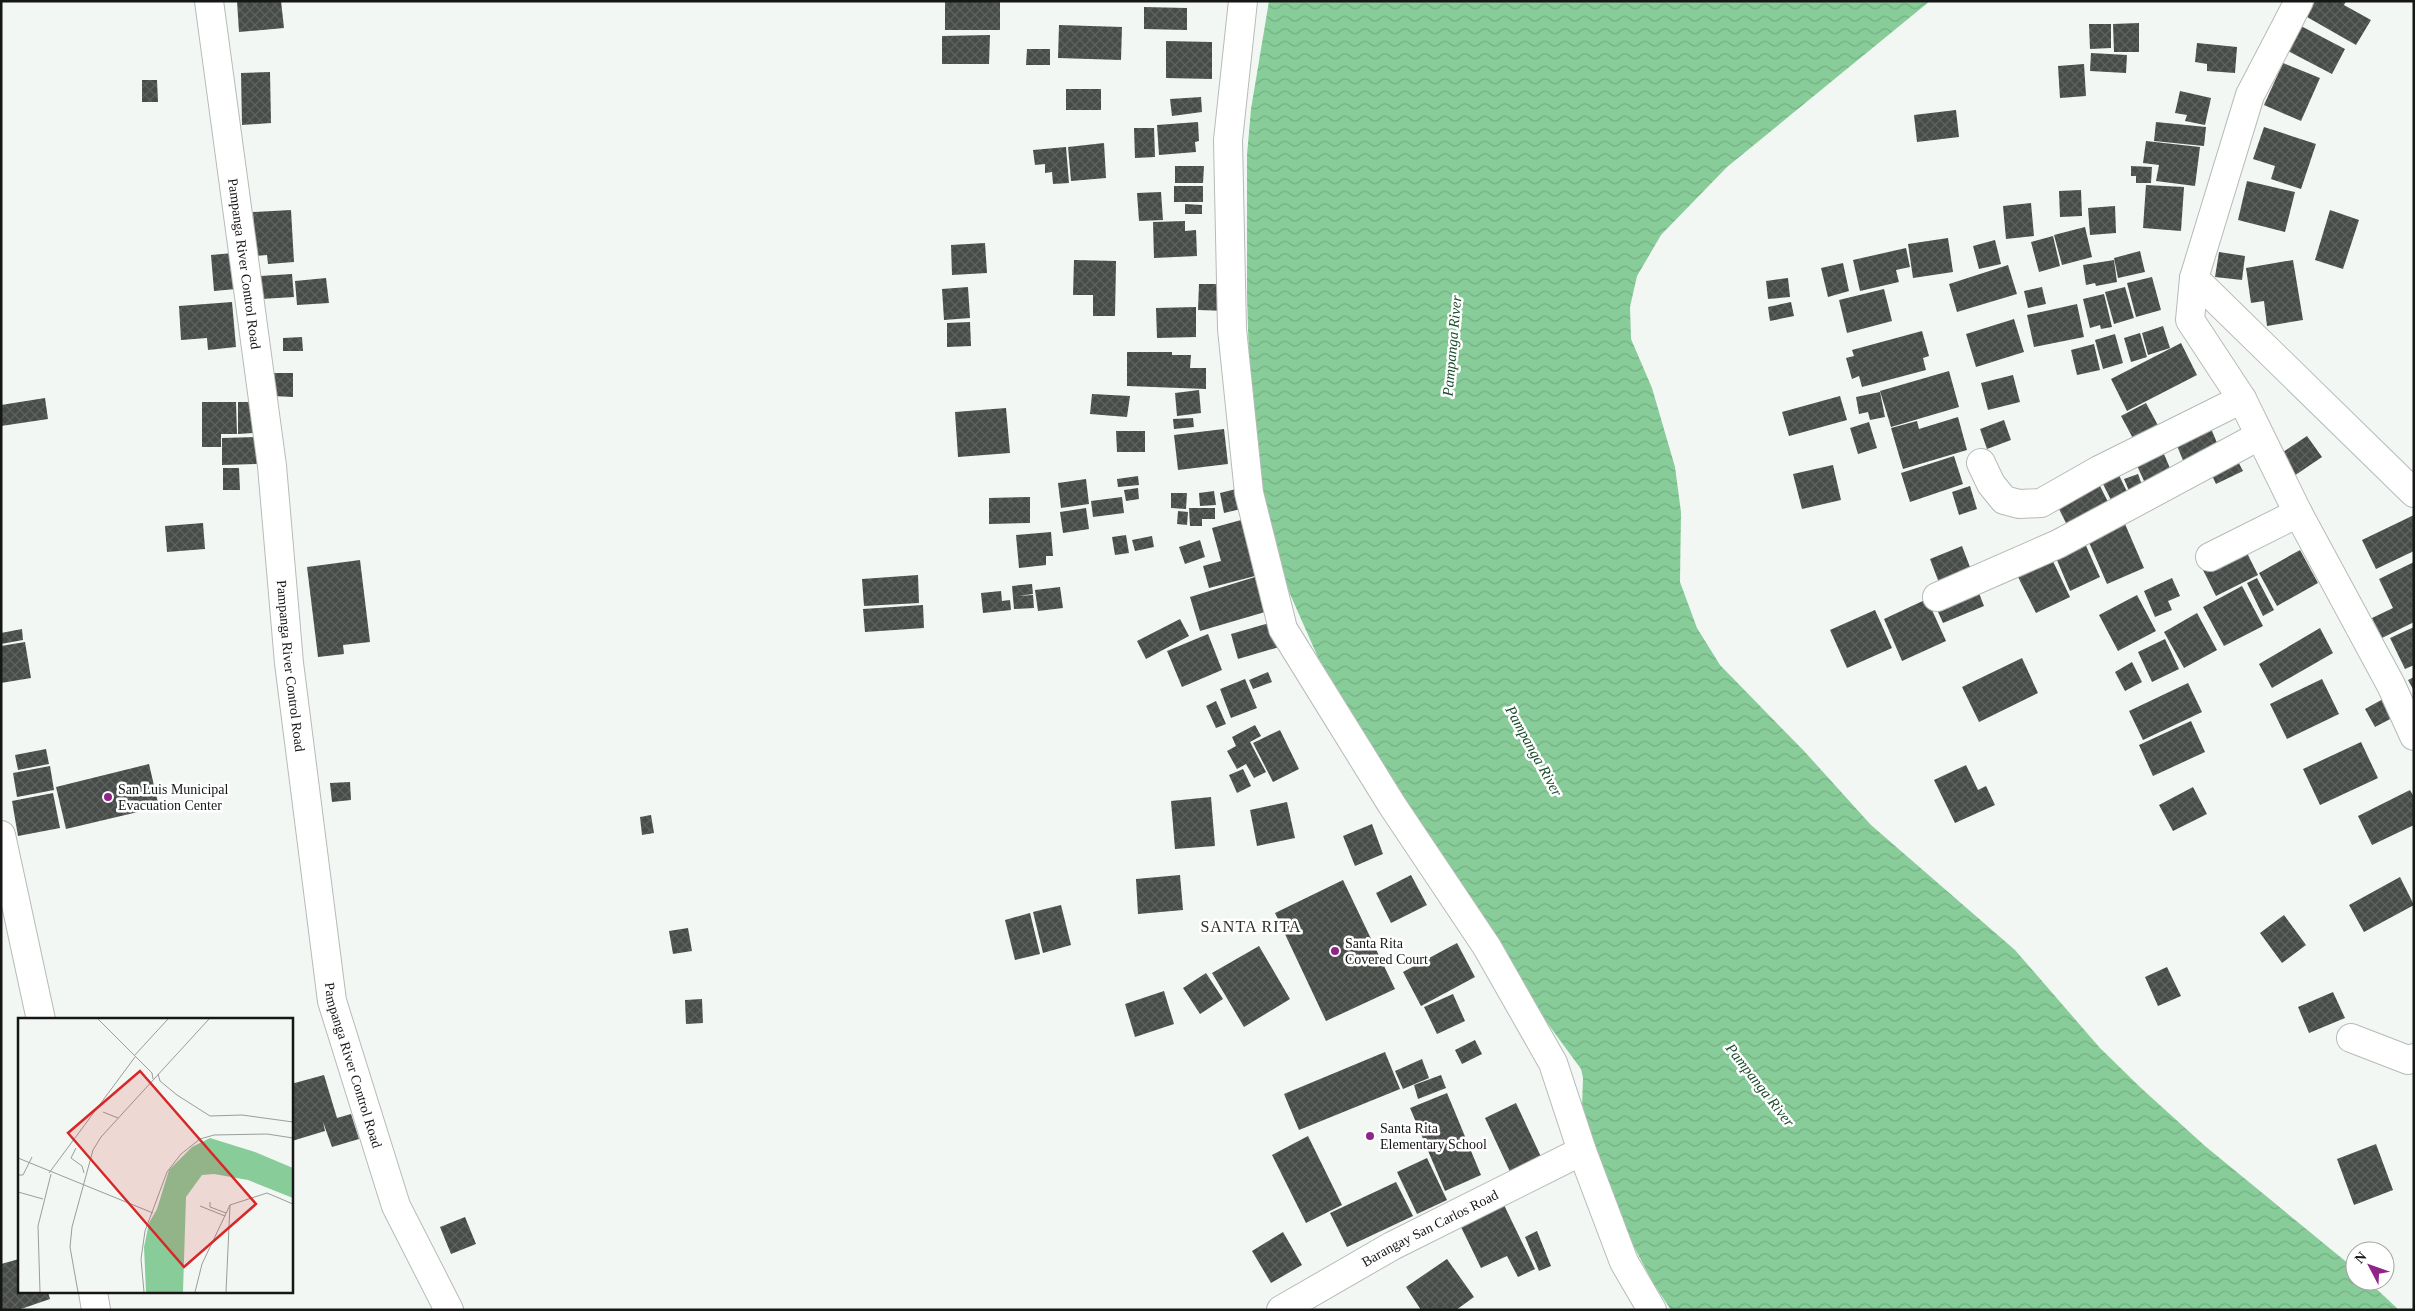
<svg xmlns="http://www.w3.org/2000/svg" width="2415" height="1311" viewBox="0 0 2415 1311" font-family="'Times New Roman',serif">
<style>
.water{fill:url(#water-waves)}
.building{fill:url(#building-cross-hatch)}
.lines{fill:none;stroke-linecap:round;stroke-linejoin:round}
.minor-casing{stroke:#b6bbb7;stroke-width:30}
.major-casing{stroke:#b6bbb7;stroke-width:30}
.minor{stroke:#fff;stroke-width:28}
.major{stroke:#fff;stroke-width:28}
.poi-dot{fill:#902589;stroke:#fff;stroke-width:2}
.labels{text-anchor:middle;stroke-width:5;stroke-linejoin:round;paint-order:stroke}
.street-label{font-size:14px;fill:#151615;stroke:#fff}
.poi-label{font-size:14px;fill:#151615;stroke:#fff;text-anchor:start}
.water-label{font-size:15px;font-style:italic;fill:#184b28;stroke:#fff}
.quarter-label{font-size:16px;letter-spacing:1px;fill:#2c302d;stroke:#fff}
.inset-road{fill:none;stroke:#9a9d9a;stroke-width:1}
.view{fill:#d62828;fill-opacity:0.15;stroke:#d62828;stroke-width:2.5}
.inset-edge{fill:none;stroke:#151615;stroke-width:2.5}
</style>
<defs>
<pattern id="water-waves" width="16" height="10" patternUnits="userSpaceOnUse" patternTransform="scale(1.25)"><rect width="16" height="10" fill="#88cd99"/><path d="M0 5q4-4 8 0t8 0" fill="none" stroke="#74af83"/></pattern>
<pattern id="building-cross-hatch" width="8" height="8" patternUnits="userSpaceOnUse" patternTransform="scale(1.25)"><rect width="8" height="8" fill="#484c49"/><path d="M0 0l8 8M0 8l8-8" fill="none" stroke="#5f625f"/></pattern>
</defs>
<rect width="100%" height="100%" fill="#f2f7f3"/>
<path class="water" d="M 1269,1 L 1930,1 L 1727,167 L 1661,235 L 1637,276 L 1630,307 L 1631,339 L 1652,388 L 1675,467 L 1681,512 L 1680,582 L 1697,628 L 1720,665 L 1804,751 L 1871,825 L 2015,950 L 2100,1048 L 2141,1088 L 2205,1146 L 2355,1269 L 2355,1281 L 2368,1281 L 2399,1310 L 1671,1310 L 1653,1283 L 1612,1205 L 1582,1107 L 1583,1078 L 1581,1069 L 1540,1013 L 1328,680 L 1290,594 L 1276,555 L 1259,472 L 1250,391 L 1247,297 L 1247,155 L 1251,109 Z"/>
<path class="building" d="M 237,1 L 281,1 L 284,28 L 239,32 Z
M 945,1 L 1000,1 L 1000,30 L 945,30 Z
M 2315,1 L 2346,1 L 2344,5 L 2371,20 L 2356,45 L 2307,17 Z
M 1144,7 L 1187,8 L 1187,30 L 1144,29 Z
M 2139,23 L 2139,52 L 2114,52 L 2113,24 Z
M 2089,24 L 2111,24 L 2111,48 L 2090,49 Z
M 1059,25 L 1122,27 L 1121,60 L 1058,58 Z
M 2301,26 L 2345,49 L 2332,74 L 2288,51 Z
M 990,35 L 989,64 L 942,64 L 942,36 Z
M 1166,41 L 1212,42 L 1212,79 L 1166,78 Z
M 2197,43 L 2237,47 L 2235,73 L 2207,71 L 2207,64 L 2195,62 Z
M 1027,49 L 1050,49 L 1050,65 L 1026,65 Z
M 2091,53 L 2127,55 L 2126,73 L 2090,71 Z
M 2283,63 L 2320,78 L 2301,121 L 2264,105 Z
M 2084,64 L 2086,96 L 2060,98 L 2058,66 Z
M 270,72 L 271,123 L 242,125 L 241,73 Z
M 142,80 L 157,80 L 158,102 L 142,102 Z
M 1066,89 L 1101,89 L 1101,110 L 1066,110 Z
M 2180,91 L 2211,98 L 2205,125 L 2185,121 L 2187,115 L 2175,113 Z
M 1201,97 L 1202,112 L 1172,116 L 1170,99 Z
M 1956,110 L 1959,137 L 1917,142 L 1914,115 Z
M 1198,122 L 1199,141 L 1195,142 L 1196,152 L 1159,155 L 1157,125 Z
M 2156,122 L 2206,127 L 2204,146 L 2154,141 Z
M 2264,127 L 2316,144 L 2301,189 L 2271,179 L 2275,166 L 2253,159 Z
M 1134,128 L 1154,128 L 1155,157 L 1135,158 Z
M 2146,141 L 2200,147 L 2195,186 L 2156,181 L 2159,165 L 2143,163 Z
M 1104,143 L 1106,178 L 1071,181 L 1068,147 Z
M 1066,147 L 1069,183 L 1053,184 L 1052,172 L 1045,173 L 1045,164 L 1035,165 L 1033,150 Z
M 1175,166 L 1204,166 L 1203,183 L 1175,183 Z
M 2131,166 L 2152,167 L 2151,183 L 2136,183 L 2136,176 L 2131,176 Z
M 2247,181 L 2295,192 L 2285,232 L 2238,220 Z
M 2146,185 L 2184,187 L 2181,231 L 2143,228 Z
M 1174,186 L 1203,186 L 1203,202 L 1174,202 Z
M 2081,190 L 2082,216 L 2060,217 L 2059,191 Z
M 1161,192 L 1163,220 L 1139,221 L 1137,193 Z
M 2031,203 L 2034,236 L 2006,239 L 2003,206 Z
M 1185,204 L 1202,205 L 1202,214 L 1185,214 Z
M 2115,206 L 2116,233 L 2090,235 L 2088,208 Z
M 291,210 L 294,262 L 268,264 L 267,255 L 255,256 L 253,212 Z
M 2330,210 L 2359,220 L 2343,269 L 2315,260 Z
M 1185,221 L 1185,231 L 1196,230 L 1197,256 L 1154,258 L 1153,222 Z
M 2085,227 L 2092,257 L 2062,265 L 2054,235 Z
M 2053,236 L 2060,266 L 2039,272 L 2031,242 Z
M 1948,238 L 1953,272 L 1913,278 L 1908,244 Z
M 1995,240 L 2001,264 L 1979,269 L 1973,246 Z
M 985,243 L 987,273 L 952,275 L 951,245 Z
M 1906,248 L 1910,267 L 1896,270 L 1899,282 L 1860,291 L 1853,260 Z
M 2140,251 L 2145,272 L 2118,278 L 2114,258 Z
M 2219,252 L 2245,256 L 2242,280 L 2215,277 Z
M 233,253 L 236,289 L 214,291 L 211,255 Z
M 1074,260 L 1116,261 L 1115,316 L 1093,316 L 1093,295 L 1073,295 Z
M 2114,260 L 2117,282 L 2096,286 L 2095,283 L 2086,285 L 2083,265 Z
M 2293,260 L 2303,320 L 2267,326 L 2264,301 L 2251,303 L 2246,268 Z
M 1843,263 L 1849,291 L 1828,297 L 1821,268 Z
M 2008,265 L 2017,294 L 1957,312 L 1949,284 Z
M 292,274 L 294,297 L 261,299 L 260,276 Z
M 2152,277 L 2161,310 L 2136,317 L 2127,283 Z
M 326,278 L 329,303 L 297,305 L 295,281 Z
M 1788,278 L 1790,297 L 1768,299 L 1766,281 Z
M 1199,284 L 1230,284 L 1229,311 L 1198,310 Z
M 968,287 L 970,318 L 944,320 L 942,289 Z
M 2042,287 L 2046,304 L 2028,308 L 2024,291 Z
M 2125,287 L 2134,318 L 2114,324 L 2105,292 Z
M 1884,289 L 1892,321 L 1847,333 L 1839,300 Z
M 2104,294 L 2112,327 L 2101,329 L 2100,325 L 2090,328 L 2083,299 Z
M 232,302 L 236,347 L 208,350 L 207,338 L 181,340 L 179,306 Z
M 1791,302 L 1794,316 L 1770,321 L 1768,307 Z
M 2077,304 L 2084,337 L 2034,347 L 2027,315 Z
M 1196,307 L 1196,337 L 1157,338 L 1156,308 Z
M 2014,319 L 2024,352 L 1976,367 L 1966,334 Z
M 970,322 L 971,346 L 947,347 L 947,323 Z
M 2163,326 L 2170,348 L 2148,355 L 2142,333 Z
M 1922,331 L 1929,356 L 1923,358 L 1926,370 L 1862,387 L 1859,376 L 1852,379 L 1846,358 L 1854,356 L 1852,350 Z
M 2140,333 L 2147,357 L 2131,362 L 2124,338 Z
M 2115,334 L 2123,363 L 2103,369 L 2095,340 Z
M 302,337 L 303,351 L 283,351 L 283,338 Z
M 2181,343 L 2197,375 L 2127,411 L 2111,379 Z
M 2094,344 L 2100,370 L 2077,375 L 2071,350 Z
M 1127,352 L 1172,352 L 1172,355 L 1191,355 L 1190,368 L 1206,368 L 1206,389 L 1127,386 Z
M 1949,371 L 1959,407 L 1891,427 L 1880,391 Z
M 273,373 L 293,373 L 293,397 L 273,396 Z
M 2013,375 L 2020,402 L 1988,410 L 1981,383 Z
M 1199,390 L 1201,413 L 1177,416 L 1175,393 Z
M 1880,392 L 1885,417 L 1870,420 L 1868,412 L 1859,414 L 1856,397 Z
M 1092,394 L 1130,396 L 1127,417 L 1090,414 Z
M 1840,396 L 1847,420 L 1789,436 L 1782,412 Z
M 45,398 L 48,419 L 1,426 L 1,405 Z
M 202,402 L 236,402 L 237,434 L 221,434 L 221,447 L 202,447 Z
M 238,402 L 253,402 L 253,433 L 238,434 Z
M 2146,403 L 2161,431 L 2136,444 L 2121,416 Z
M 1006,408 L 1010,453 L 958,457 L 955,412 Z
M 1958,417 L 1967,450 L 1903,469 L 1891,428 L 1917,421 L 1919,429 Z
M 1193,418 L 1194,427 L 1174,429 L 1173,419 Z
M 2004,420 L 2011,440 L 1987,449 L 1980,429 Z
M 1869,422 L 1877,448 L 1858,454 L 1850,428 Z
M 2210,426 L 2222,455 L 2187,470 L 2175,441 Z
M 1224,429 L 1228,464 L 1178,470 L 1174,435 Z
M 1116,431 L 1145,431 L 1145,452 L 1117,452 Z
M 2307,436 L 2322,457 L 2294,476 L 2280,454 Z
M 257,437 L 257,464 L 222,465 L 222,438 Z
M 2161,447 L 2175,480 L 2149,492 L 2134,459 Z
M 2233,452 L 2243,471 L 2216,484 L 2207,465 Z
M 1954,456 L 1963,484 L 1910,502 L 1901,473 Z
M 1833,465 L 1841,500 L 1802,509 L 1793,474 Z
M 223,468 L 239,468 L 240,490 L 223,490 Z
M 2117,471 L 2131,500 L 2115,508 L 2101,480 Z
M 2138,474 L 2145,493 L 2132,498 L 2124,479 Z
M 1138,476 L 1139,485 L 1118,487 L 1117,479 Z
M 2096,478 L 2110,506 L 2068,527 L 2054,499 Z
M 1086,479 L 1089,504 L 1061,508 L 1058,483 Z
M 1970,486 L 1977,509 L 1959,515 L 1952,492 Z
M 1138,488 L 1139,499 L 1126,501 L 1124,490 Z
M 1240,488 L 1245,508 L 1224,513 L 1220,493 Z
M 1214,491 L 1216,505 L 1200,506 L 1199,493 Z
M 1171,493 L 1187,493 L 1186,509 L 1171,508 Z
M 1030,497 L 1030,523 L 989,524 L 989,498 Z
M 1122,497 L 1124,513 L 1093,517 L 1091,501 Z
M 1086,508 L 1089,529 L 1063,533 L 1060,512 Z
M 1189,508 L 1215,508 L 1215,519 L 1202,519 L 1202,526 L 1190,526 Z
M 1178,511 L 1188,512 L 1187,525 L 1177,524 Z
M 2414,515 L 2414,551 L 2376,569 L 2362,540 Z
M 2122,517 L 2144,568 L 2107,584 L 2085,533 Z
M 1241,520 L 1255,576 L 1209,588 L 1203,566 L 1221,561 L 1212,528 Z
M 203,523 L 205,549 L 167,552 L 165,526 Z
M 1051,532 L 1053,556 L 1046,556 L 1046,565 L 1019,568 L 1016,535 Z
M 1126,535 L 1129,553 L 1115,555 L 1112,537 Z
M 1152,536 L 1154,547 L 1135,551 L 1132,540 Z
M 2083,539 L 2100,577 L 2070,591 L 2054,553 Z
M 1200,540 L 1205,557 L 1185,564 L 1179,547 Z
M 1962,546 L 1973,575 L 1941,588 L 1930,559 Z
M 2244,547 L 2258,575 L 2216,596 L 2202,568 Z
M 2300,550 L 2318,583 L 2277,606 L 2259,573 Z
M 2050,555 L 2070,597 L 2036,613 L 2015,571 Z
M 360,560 L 370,642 L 343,645 L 344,654 L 318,657 L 307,567 Z
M 2414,562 L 2414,622 L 2382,638 L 2372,618 L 2393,608 L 2379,579 Z
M 918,575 L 919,603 L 864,606 L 862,579 Z
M 1255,577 L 1265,612 L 1200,631 L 1190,597 Z
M 2172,578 L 2180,596 L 2168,601 L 2172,610 L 2155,617 L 2144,591 Z
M 2257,578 L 2274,610 L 2263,616 L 2247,583 Z
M 1032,584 L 1033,594 L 1018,596 L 1033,595 L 1034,608 L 1014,609 L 1012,586 Z
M 2242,586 L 2263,626 L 2224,646 L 2203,607 Z
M 1060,587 L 1063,608 L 1038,611 L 1035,590 Z
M 1977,588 L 1984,606 L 1943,623 L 1935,605 Z
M 1001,591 L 1002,601 L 1010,600 L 1011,610 L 983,613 L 981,593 Z
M 2137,595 L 2156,631 L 2118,651 L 2099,615 Z
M 1927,599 L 1946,641 L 1902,661 L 1884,619 Z
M 923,605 L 924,628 L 865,632 L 863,609 Z
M 1875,610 L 1892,648 L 1847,668 L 1830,630 Z
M 2197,613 L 2217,650 L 2184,668 L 2164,632 Z
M 1180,619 L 1189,636 L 1146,659 L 1137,641 Z
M 1273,622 L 1279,647 L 1238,659 L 1231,634 Z
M 2414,627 L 2414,665 L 2405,669 L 2390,638 Z
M 2320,628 L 2333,653 L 2272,688 L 2259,664 Z
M 22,629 L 23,640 L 1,644 L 1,633 Z
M 1208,634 L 1222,670 L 1182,687 L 1167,651 Z
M 2165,639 L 2179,669 L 2152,682 L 2138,652 Z
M 25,642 L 31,678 L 1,683 L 1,646 Z
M 2022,658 L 2038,693 L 1979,722 L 1962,687 Z
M 2132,662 L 2142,682 L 2125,691 L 2115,672 Z
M 1268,672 L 1272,682 L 1253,689 L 1249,680 Z
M 2414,677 L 2414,691 L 2408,680 Z
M 1245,679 L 1257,708 L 1231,718 L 1220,689 Z
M 2322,679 L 2339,714 L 2287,739 L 2270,704 Z
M 2188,683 L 2202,712 L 2143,740 L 2129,711 Z
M 2383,699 L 2394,717 L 2375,727 L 2365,709 Z
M 1216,701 L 1226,724 L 1216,728 L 1206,706 Z
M 2191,721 L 2205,752 L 2153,776 L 2139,745 Z
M 1255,725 L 1261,736 L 1250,742 L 1266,772 L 1254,778 L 1246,764 L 1237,769 L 1227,751 L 1236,746 L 1232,737 Z
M 1280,730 L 1299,769 L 1273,782 L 1253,743 Z
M 2361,742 L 2378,778 L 2320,805 L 2303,769 Z
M 46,749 L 49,764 L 18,770 L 15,755 Z
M 149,764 L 159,807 L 66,829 L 56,787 Z
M 1966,765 L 1978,790 L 1986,786 L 1995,805 L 1955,823 L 1934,780 Z
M 50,766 L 54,790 L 17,797 L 13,773 Z
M 1243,769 L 1251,786 L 1237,793 L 1229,775 Z
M 350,782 L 351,800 L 332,802 L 330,783 Z
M 2193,787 L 2207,814 L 2173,831 L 2159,805 Z
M 2410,790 L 2414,797 L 2414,825 L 2372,845 L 2358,816 Z
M 53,793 L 60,828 L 18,836 L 12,801 Z
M 1211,797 L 1215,846 L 1175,849 L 1171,801 Z
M 1287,802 L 1295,838 L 1257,846 L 1250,810 Z
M 651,815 L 654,833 L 642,835 L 640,817 Z
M 1372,824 L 1383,854 L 1355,866 L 1343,836 Z
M 1180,875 L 1183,910 L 1138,914 L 1136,879 Z
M 1411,875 L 1427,905 L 1391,923 L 1376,893 Z
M 2400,877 L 2414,905 L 2364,932 L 2349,905 Z
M 1343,880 L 1395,989 L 1326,1021 L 1275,913 Z
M 1061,905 L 1071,945 L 1043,953 L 1033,912 Z
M 1030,913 L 1040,954 L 1015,960 L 1005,920 Z
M 2284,915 L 2306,945 L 2282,963 L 2260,933 Z
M 688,928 L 692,951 L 673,954 L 669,931 Z
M 1457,943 L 1475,977 L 1421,1006 L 1403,972 Z
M 1259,946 L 1290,999 L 1244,1027 L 1212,973 Z
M 2167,967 L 2181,996 L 2158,1006 L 2145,977 Z
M 1206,973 L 1223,999 L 1200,1014 L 1183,988 Z
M 1164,991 L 1174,1024 L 1135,1037 L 1125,1004 Z
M 2333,992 L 2345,1018 L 2309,1033 L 2298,1007 Z
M 1453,994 L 1465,1021 L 1437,1034 L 1424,1007 Z
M 702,999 L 703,1023 L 686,1024 L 685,1000 Z
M 1475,1040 L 1482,1054 L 1462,1064 L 1455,1050 Z
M 1385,1052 L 1400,1089 L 1299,1130 L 1284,1094 Z
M 1422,1059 L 1429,1078 L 1403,1089 L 1395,1071 Z
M 324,1075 L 337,1118 L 351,1114 L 359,1139 L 332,1147 L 323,1122 L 325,1131 L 292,1141 L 291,1084 Z
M 1441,1075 L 1446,1088 L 1418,1099 L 1414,1085 Z
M 1447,1093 L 1481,1175 L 1445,1191 L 1410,1108 Z
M 1516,1103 L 1543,1161 L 1512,1176 L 1485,1118 Z
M 1308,1136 L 1342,1205 L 1306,1223 L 1272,1155 Z
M 2376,1144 L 2393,1190 L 2354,1205 L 2337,1159 Z
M 1427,1158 L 1447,1200 L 1417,1214 L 1397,1172 Z
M 1396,1182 L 1413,1216 L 1347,1247 L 1330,1213 Z
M 1504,1205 L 1535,1269 L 1518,1277 L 1507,1256 L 1481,1268 L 1461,1227 Z
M 465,1217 L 476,1244 L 451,1254 L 440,1227 Z
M 1537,1231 L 1551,1266 L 1539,1271 L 1525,1237 Z
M 1283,1232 L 1302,1265 L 1271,1283 L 1252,1251 Z
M 19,1259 L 19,1292 L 48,1292 L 50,1299 L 18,1310 L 1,1310 L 1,1264 Z
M 1447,1259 L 1474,1297 L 1456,1310 L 1421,1310 L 1406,1287 Z"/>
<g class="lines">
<g class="minor-casing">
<g id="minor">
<path id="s1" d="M 209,1 L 272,466 L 289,663 L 332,1001 L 396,1206 L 449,1310"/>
<path d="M 1243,1 L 1228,140 L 1232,329 L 1249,493 L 1283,629 L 1392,805 L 1487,947 L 1553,1063 L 1582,1151 L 1624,1262 L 1652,1310"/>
<path d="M 2194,278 L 2190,320 L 2242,399 L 2298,513 L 2391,685 L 2414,736"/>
<path d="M 1981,463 L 1991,484 L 2004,500 L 2019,504 L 2041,503 L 2099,470 L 2242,399"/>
<path d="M 2210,557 L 2298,513"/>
<path d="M 1937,597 L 2058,544 L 2259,436"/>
<path d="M 1,835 L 41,1020"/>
<path d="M 2351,1038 L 2408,1060 L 2414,1058"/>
<path d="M 93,1292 L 96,1310"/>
<path id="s2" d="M 1281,1310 L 1392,1246 L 1582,1151"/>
</g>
</g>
<g class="major-casing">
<path id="major" d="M 2299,1 L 2250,95 L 2194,278 L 2414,493"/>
</g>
<use href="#minor" class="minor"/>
<use href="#major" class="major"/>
</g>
<g class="poi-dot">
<circle cx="108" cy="797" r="5"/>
<circle cx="1335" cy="951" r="5"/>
<circle cx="1370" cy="1136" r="5"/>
</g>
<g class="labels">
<g class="street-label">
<text dy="5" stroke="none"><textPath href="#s1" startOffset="265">Pampanga River Control Road</textPath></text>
<text dy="5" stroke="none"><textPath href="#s1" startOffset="670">Pampanga River Control Road</textPath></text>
<text dy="5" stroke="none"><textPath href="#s1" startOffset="1075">Pampanga River Control Road</textPath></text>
<text dy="5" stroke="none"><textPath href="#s2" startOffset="170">Barangay San Carlos Road</textPath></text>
</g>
<g class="poi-label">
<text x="118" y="794">San Luis Municipal<tspan x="118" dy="16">Evacuation Center</tspan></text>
<text x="1345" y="948">Santa Rita<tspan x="1345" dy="16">Covered Court</tspan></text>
<text x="1380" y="1133">Santa Rita<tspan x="1380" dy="16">Elementary School</tspan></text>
</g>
<g class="water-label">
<text transform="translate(1452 346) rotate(-85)" y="5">Pampanga River</text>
<text transform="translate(1534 751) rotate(61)" y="5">Pampanga River</text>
<text transform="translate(1760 1085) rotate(52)" y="5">Pampanga River</text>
</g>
<g class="quarter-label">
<text x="1251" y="932">SANTA RITA</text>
</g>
</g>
<g transform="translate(18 1018)">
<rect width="275" height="275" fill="#f2f7f3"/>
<path d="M 192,120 L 237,134 L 275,150 L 275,180 L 230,162 L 196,156 L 184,157 L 168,179 L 165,274 L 128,274 L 126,229 L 131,205 L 139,191 L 151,152 L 174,129 Z" fill="#88cd99"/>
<path class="inset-road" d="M 80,1 L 134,55 L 135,61M 116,38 L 150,1M 140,56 L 142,63 L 159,77 L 192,98 L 224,97 L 275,104M 85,94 L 100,100M 58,130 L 53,140 L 64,148 L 66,155M 0,140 L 135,195M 31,155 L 117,39M 0,157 L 5,157 L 14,139M 0,174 L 25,181M 192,184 L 192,189 L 208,195M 182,188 L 207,198M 22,274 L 20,208 L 33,156M 60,274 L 52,229 L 54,209 L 75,132 L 83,119 L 191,1M 126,274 L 123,241 L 127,213 L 149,154 L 163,136 L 182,121 L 196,117 L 249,116 L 275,120M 177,274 L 184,246 L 212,187M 208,274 L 212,187 L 249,175 L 275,186"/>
<path class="view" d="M 122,53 L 238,186 L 166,249 L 50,115 Z"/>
<rect width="275" height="275" class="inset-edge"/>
</g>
<rect width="2415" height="1311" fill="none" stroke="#151615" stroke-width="5"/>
<g transform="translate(2370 1266) rotate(311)"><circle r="24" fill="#ffffff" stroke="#a1a2a1"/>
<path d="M0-4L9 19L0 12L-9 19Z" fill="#902589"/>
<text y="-8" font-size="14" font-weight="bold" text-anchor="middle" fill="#151615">N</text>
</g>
</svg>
